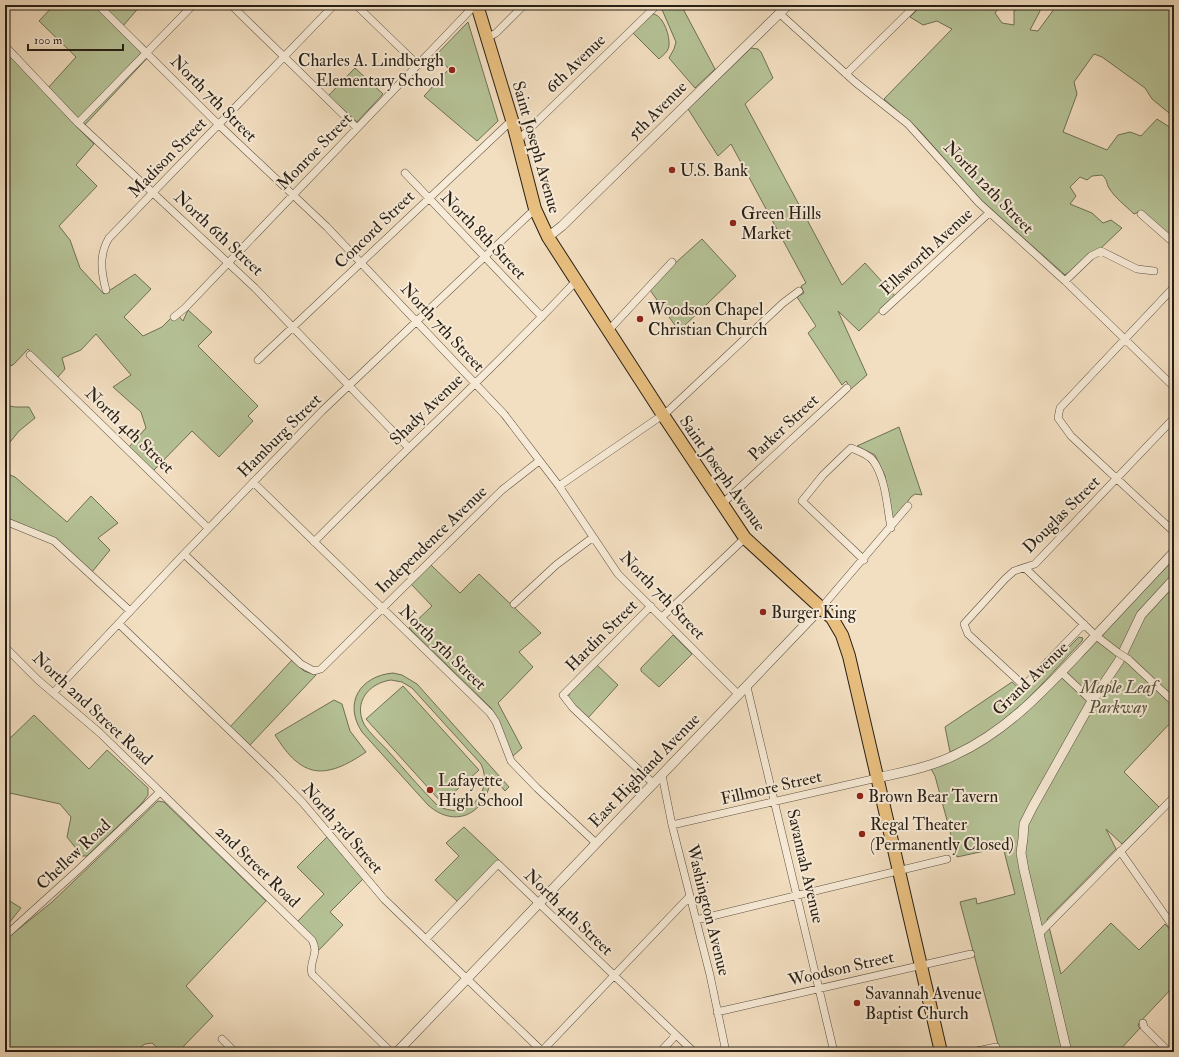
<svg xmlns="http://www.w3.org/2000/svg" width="1179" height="1057" viewBox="0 0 1179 1057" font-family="'IM FELL Double Pica',serif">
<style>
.green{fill:#b5c296;stroke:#6e7056;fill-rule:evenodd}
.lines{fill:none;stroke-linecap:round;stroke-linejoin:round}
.minor-casing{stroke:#5a4f40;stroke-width:8}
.tertiary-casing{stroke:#5a4f40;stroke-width:10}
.primary-casing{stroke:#271f16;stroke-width:14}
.minor{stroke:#f7ead6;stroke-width:7}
.tertiary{stroke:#f7ead6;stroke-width:9}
.primary{stroke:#e9bf80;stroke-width:12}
.minor-bridge-casing{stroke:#5a4f40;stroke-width:8;stroke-linecap:butt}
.minor-bridge{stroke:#f7ead6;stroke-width:7}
.poi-dot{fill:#8f2418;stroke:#f7ead6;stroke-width:1.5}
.labels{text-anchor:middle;stroke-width:4;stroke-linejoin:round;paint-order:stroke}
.poi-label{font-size:17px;fill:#271f16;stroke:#f7ead6;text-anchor:start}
.street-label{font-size:17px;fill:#271f16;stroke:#f7ead6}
.park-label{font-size:17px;font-style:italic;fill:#52503c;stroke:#f7ead6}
</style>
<rect width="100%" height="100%" fill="#f2dec0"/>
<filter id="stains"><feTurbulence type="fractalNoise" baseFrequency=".005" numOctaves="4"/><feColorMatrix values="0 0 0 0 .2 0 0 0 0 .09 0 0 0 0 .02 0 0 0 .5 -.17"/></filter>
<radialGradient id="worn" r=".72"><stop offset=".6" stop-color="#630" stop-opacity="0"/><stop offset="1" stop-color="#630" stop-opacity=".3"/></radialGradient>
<path class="green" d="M 54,5 L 141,5 L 123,26 L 152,53 L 80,130 L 94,144 L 76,165 L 97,186 L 59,226 L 70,240 L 80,268 L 104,294 L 135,274 L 151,289 L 124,317 L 143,336 L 162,327 L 176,313 L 183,321 L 188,310 L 212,332 L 198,346 L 258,406 L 248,416 L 253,421 L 219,457 L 192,431 L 153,471 L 129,447 L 146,428 L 141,412 L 113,387 L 131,375 L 96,334 L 81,350 L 62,358 L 65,369 L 57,378 L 28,349 L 13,365 L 5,367 L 5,57 L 10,51 L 48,88 L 76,57 L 39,21 Z
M 660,5 L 681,5 L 715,69 L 695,88 L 669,58 L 674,49 L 676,42 Z
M 922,5 L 1001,5 L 995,13 L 1002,23 L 1014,25 L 1014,11 L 1023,5 L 1038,5 L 1040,11 L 1030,30 L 1038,31 L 1057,5 L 1174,5 L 1174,117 L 1152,99 L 1145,88 L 1102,57 L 1094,54 L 1074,82 L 1077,94 L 1063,132 L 1107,150 L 1118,135 L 1130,132 L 1141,136 L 1157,119 L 1174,130 L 1174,237 L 1173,239 L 1141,211 L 1134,214 C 1126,206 1115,198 1109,188 C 1106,183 1108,180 1102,175 L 1092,176 L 1087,180 L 1080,177 L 1070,187 L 1076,196 L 1070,204 L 1092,213 L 1103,223 L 1111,220 L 1122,228 L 1100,249 L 1065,275 L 980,199 L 919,130 L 884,99 L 952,29 L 937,21 L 923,25 L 910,17 Z
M 654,14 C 664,17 670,36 669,46 C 668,52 663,55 659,59 L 631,31 L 649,15 Z
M 468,22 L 498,121 L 477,141 L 424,96 L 449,69 L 436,55 Z
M 751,48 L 758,49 L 761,52 L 773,78 L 745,104 L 842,285 L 865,263 L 895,296 L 859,331 L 838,311 L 867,375 L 851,389 L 846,381 L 842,385 L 808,333 L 816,326 L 797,297 L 804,293 L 801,286 L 806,283 L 731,144 L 718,156 L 688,109 Z
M 355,68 L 383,94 L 357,122 L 328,96 Z
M 702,239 L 736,276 L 679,331 L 650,290 L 672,266 Z
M 5,405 L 15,407 L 29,407 L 35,418 L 19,431 L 6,447 Z
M 899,427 L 922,495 L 915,494 L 911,497 L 893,521 L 885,476 L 875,455 L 857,446 Z
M 5,473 L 15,477 L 67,522 L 91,496 L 118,523 L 98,538 L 110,550 L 92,572 L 43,534 L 5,517 Z
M 1174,559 L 1174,719 L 1124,772 L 1159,807 L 1122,844 L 1106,829 L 1116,849 L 1047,919 L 1061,974 L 1111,923 L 1139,950 L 1165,924 L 1174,934 L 1174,986 L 1139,1023 L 1138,1026 L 1140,1028 L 1118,1052 L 1000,1052 L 960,902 L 976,898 L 977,904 L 1015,894 L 1003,847 L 957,857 L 935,776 L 931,769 L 996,736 L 1027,712 Z
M 431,565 L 460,593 L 479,574 L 541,633 L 519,652 L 533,667 L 498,703 L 522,748 L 513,756 C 504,739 503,725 491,708 L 409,628 L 432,606 L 411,584 Z
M 673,635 L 692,654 L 659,687 L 641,671 L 641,668 Z
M 1079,637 L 1083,638 L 1082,641 C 1043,682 1005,731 950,752 L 945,727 L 1012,682 L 1022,691 L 1028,689 Z
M 292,660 L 304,671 L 316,675 L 250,745 L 230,727 Z
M 597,665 L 618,685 L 588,718 L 578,709 L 568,697 L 570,693 Z
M 393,673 L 402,675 L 417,684 L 509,787 L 505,791 L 491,775 C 489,811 457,831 428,805 L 362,732 C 343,703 360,676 393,673 ZM 391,680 L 402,682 L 412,688 L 481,764 C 495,793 465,823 437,805 C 420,788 405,770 389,752 C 381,743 370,734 364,724 C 353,702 369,683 391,680 Z
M 403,686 L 479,770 L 442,803 L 366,719 Z
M 334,700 L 342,704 L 350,731 L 366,752 C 325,780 302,779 275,735 Z
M 34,715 L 89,769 L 107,750 L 148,788 L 148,795 L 142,803 L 87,856 L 82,856 L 67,837 L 71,817 L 60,804 L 5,792 L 5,743 Z
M 158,801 L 164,802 L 266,901 L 186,986 L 213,1016 L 178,1052 L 162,1052 L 152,1043 L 145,1044 L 133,1052 L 5,1052 L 5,940 L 52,902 Z
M 464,827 L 499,860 L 459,903 L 435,880 L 459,856 L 446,843 Z
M 327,837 L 363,879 L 330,912 L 343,925 L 318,951 C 318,939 305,930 297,922 L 324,894 L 297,867 Z
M 5,898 L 21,908 L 5,928 Z"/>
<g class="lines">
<g class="minor-casing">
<path id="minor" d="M 98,5 L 219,125 L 327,227 L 504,414 L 559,486 L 618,574 L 739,695
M 231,5 L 357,128
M 356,5 L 418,65
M 779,13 L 855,82 L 908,124 L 979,203 L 1065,281 L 1174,387
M 487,38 L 496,33 L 524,5
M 5,46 L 78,123 L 255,288 L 408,447
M 846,74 L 916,5
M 78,123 L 193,5
M 517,141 L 655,7
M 405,173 L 542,317
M 1141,214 L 1174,243
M 1065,281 L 1091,256 L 1101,251 L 1137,269 L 1154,271
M 1174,287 L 1060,408 L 1058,418 L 1071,436 L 1174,532
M 106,290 C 101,272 99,254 109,238 L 334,5
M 883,311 L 989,213
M 174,317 L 185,308 L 475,5
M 608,331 L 672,262
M 30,355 L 208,528
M 258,360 L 512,120
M 253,482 L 490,713 L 496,722 L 511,761 L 537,788 L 596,843
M 559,486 L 667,412 L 783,303 L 799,291
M 722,504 L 847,388
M 5,521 L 54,541 L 130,611
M 314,542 C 400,454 492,371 576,281
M 184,554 L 301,664 L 314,671 L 321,669 L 502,490 L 539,461
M 864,560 L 802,501 L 823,475 L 851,448 C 858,451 870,455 874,462 C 886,480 887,507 891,528
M 1025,568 L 1095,635 L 1117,652
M 514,604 L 556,565 L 592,538
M 651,606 L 563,695 L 573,708 L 654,784
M 821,608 L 908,506
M 662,617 L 745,538
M 119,624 L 276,775 L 303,803 L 384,899 L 543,1052
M 1084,624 L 1029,681 L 1022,684 L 968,634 L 964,624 L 1005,579 L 1014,571 L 1035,564 L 1174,418
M 5,647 L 38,680 L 100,733 L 312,940 C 320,954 308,962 312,974 L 391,1052
M 1128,659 L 1174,702
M 1061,672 L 1092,701
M 747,687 L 834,1052
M 54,692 L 184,554 L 322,411 L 535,209
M 662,775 L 672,825 L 710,975 L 726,1052
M 672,825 L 877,778
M 1120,851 L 1174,928
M 696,920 L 947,859
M 1039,934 L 1174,797
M 5,936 L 78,870 L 160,792
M 426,939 L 498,864 L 694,1052
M 717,1012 L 971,954
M 1143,1023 L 1144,1027 L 1169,1052
M 222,1039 L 235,1052
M 541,1052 L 690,896
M 660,1052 L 676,1035
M 972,1052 L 996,1047"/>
</g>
<g class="tertiary-casing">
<path id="tertiary" d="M 548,237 L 562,226 L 788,5
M 877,778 C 903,772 931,767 955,755 C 1009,730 1047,687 1087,645 C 1116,614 1145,583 1174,552
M 397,1052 L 821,608
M 1067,1052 L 1024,870 L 1021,853 L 1023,838 L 1024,824 L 1032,808 L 1092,701 L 1119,661 L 1141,615 L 1174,579"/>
</g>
<g class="primary-casing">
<path id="primary" d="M 477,5 L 512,120 L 535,209 L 548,237 L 663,415 L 745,538 L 832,618 L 842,635 L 849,656 L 941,1052"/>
</g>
<use href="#minor" class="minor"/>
<use href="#tertiary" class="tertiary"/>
<use href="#primary" class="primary"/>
<g class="minor-bridge-casing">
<path id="minor-bridge" d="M 1117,652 L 1128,659"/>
</g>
<use href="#minor-bridge" class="minor-bridge"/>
</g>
<g class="poi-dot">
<circle cx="452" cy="70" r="4"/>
<circle cx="672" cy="170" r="4"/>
<circle cx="733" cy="223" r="4"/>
<circle cx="640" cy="319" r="4"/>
<circle cx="763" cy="612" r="4"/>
<circle cx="430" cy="790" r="4"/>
<circle cx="860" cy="796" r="4"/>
<circle cx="862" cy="834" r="4"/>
<circle cx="857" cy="1003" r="4"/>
</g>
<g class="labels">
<g class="poi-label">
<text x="444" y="66" text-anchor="end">Charles A. Lindbergh<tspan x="444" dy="20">Elementary School</tspan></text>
<text x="680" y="176">U.S. Bank</text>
<text x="741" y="219">Green Hills<tspan x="741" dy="20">Market</tspan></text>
<text x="648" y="315">Woodson Chapel<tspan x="648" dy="20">Christian Church</tspan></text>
<text x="771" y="618">Burger King</text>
<text x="438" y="786">Lafayette<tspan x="438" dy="20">High School</tspan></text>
<text x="868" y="802">Brown Bear Tavern</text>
<text x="870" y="830">Regal Theater<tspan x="870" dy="20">(Permanently Closed)</tspan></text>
<text x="865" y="999">Savannah Avenue<tspan x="865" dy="20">Baptist Church</tspan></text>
</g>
<g class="street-label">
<text transform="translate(575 63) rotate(-44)" y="6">6th Avenue</text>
<text transform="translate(214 98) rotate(45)" y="6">North 7th Street</text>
<text transform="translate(657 110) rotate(-45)" y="6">5th Avenue</text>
<text transform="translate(537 147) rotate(74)" y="6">Saint Joseph Avenue</text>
<text transform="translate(314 151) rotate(-46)" y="6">Monroe Street</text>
<text transform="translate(167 157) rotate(-46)" y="6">Madison Street</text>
<text transform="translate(989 187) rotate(46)" y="6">North 12th Street</text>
<text transform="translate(374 229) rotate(-44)" y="6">Concord Street</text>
<text transform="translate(219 233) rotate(43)" y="6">North 6th Street</text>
<text transform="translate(484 235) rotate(46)" y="6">North 8th Street</text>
<text transform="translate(926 251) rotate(-43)" y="6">Ellsworth Avenue</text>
<text transform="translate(443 327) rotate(47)" y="6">North 7th Street</text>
<text transform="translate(426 409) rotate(-44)" y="6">Shady Avenue</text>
<text transform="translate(783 427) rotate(-43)" y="6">Parker Street</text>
<text transform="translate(130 430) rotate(44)" y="6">North 4th Street</text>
<text transform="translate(279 435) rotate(-45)" y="6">Hamburg Street</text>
<text transform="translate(723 473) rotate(55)" y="6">Saint Joseph Avenue</text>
<text transform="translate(1061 514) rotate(-45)" y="6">Douglas Street</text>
<text transform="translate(431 539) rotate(-44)" y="6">Independence Avenue</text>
<text transform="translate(663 595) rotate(46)" y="6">North 7th Street</text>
<text transform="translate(601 635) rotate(-45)" y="6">Hardin Street</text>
<text transform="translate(443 647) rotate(44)" y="6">North 5th Street</text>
<text transform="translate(1030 678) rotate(-44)" y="6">Grand Avenue</text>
<text transform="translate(93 708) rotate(43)" y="6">North 2nd Street Road</text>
<text transform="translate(644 770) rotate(-46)" y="6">East Highland Avenue</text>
<text transform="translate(771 787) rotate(-13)" y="6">Fillmore Street</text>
<text transform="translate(343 828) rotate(49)" y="6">North 3rd Street</text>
<text transform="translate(73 854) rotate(-43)" y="6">Chellew Road</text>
<text transform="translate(258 866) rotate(44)" y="6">2nd Street Road</text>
<text transform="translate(806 866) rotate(77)" y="6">Savannah Avenue</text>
<text transform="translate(709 910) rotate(76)" y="6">Washington Avenue</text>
<text transform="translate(569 912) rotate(44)" y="6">North 4th Street</text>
<text transform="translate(841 968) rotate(-13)" y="6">Woodson Street</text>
</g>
<g class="park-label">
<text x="1118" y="693">Maple Leaf<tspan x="1118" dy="20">Parkway</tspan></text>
</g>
</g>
<rect width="1179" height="1057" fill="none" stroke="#f2dec0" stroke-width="20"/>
<rect x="6" y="6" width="1167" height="1045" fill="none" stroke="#271f16" stroke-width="2"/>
<rect x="10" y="10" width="1159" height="1037" fill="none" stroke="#271f16"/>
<path d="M28 44v6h95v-6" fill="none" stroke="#271f16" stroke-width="2"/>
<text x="34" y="44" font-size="12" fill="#271f16" stroke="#f7ead6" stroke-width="3" paint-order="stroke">100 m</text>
<rect width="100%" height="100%" filter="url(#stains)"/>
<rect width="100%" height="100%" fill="url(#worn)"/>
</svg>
